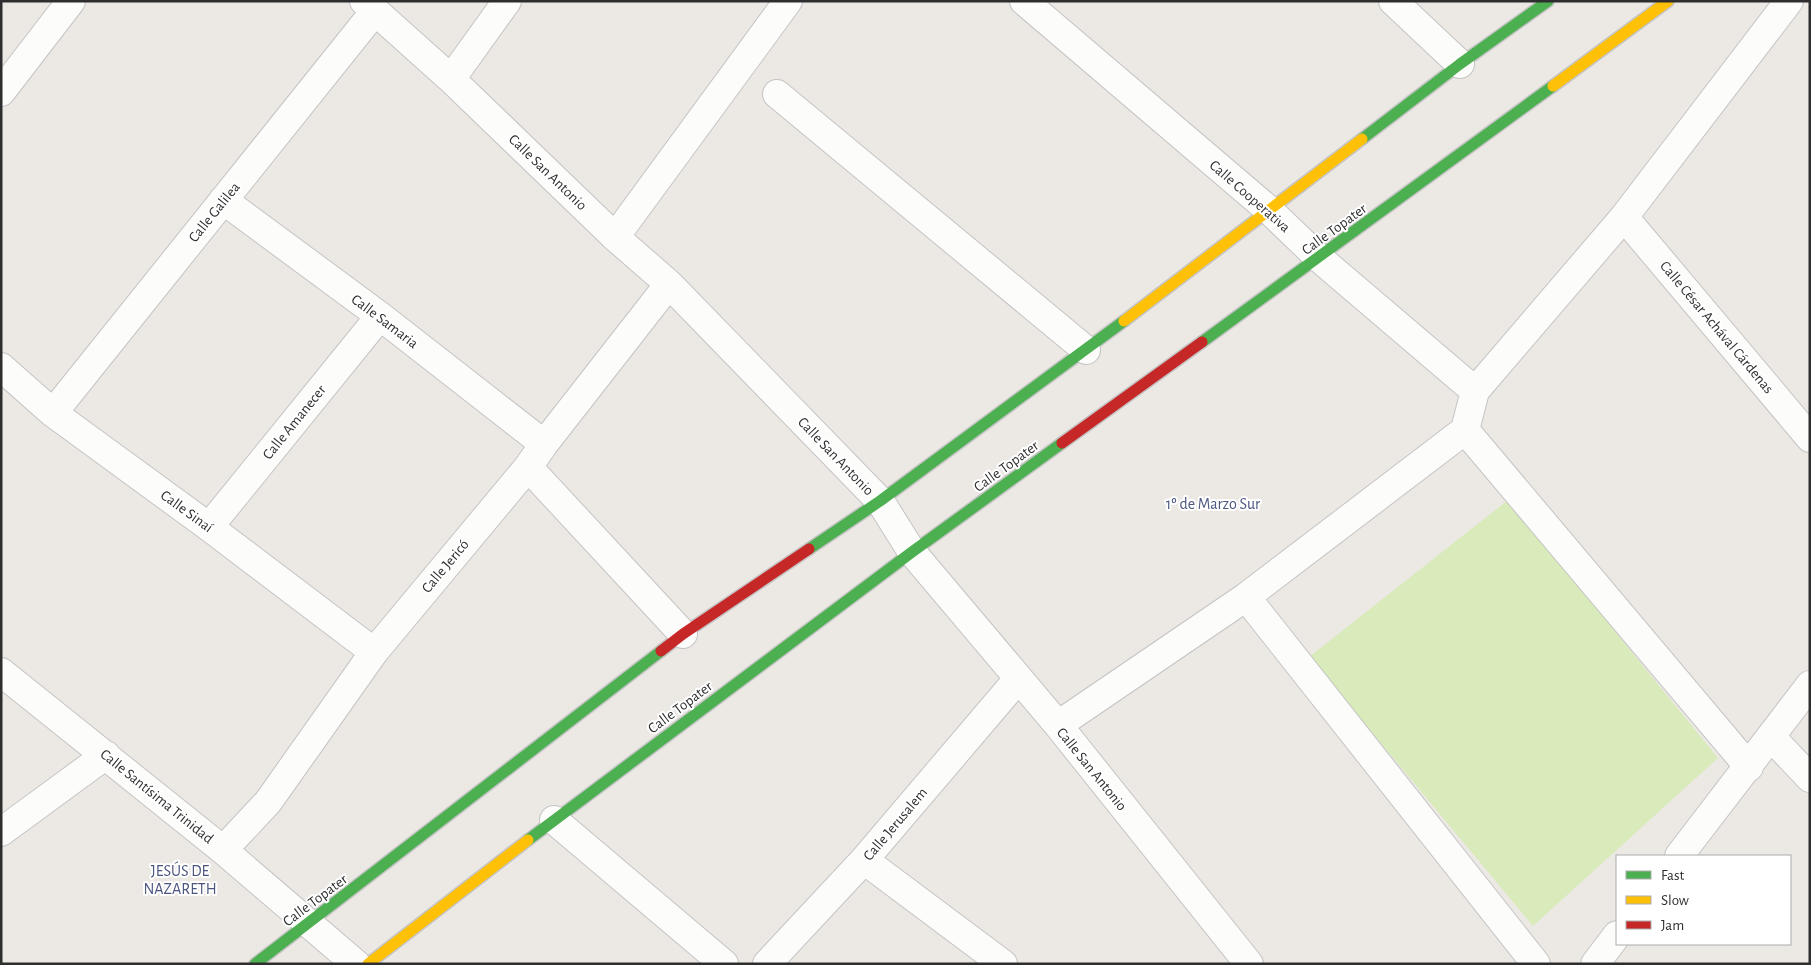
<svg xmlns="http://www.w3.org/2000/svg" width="1811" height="965" viewBox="0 0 1811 965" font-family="'Alegreya Sans',sans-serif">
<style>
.pitch{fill:#d9eabb}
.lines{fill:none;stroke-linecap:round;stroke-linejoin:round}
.street-casing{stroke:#c5c4c5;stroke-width:30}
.fast-casing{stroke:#c5c4c5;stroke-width:14}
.slow-casing{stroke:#c5c4c5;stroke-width:14}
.jam-casing{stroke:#c5c4c5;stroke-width:14}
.street{stroke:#fcfcfb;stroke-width:28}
.fast{stroke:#4caf50;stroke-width:11}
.slow{stroke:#ffc107;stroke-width:11}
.jam{stroke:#c62828;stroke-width:11}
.labels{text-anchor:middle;stroke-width:4;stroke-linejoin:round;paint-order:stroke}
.street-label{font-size:15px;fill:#2e2e2e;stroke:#fff}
.neighbourhood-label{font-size:16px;fill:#4d5680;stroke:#fff}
</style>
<rect width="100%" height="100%" fill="#ece8e4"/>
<path class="pitch" d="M 1508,500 L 1718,758 L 1533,926 L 1309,657 Z"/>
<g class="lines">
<g class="street-casing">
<path id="street" d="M 364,1 L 451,79 L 615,237 L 669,284 L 880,501 L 912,552 L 1058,725 L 1249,964
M 1024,1 L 1269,210 L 1319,258 L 1475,391
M 1393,1 L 1460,64
M 451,79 L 507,1
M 1,92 L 71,1
M 777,94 L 1086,350
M 223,200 L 380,316 L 544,444
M 1624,217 L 1810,438
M 615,237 L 788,1
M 1,367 L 53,413 L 209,527 L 374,652
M 53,413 L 375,11
M 1465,430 L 1749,767
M 528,467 L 683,634
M 209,527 L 380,316
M 1246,597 L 1536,964
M 1,672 L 223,850 L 356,964
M 1058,725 L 1246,597 L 1465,430 L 1475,391 L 1624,217 L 1789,1
M 1771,737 L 1810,778
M 554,820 L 724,964
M 1,832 L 106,755
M 223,850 L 268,802 L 374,652 L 528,467 L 544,444 L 669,284
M 1679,856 L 1810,685
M 864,860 L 1003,964
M 767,964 L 864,860 L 1018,679
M 1595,964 L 1617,935"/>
</g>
<g class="fast-casing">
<path id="fast" d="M 1362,139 L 1460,64 L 1548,1
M 1202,342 L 1553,86
M 809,549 L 880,501 L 1124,321
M 528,840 L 912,552 L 1062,443
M 255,964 L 661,651"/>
</g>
<g class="slow-casing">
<path id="slow" d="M 1553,86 L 1668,1
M 1124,321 L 1362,139
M 368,964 L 528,840"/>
</g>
<g class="jam-casing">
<path id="jam" d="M 1062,443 L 1202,342
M 661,651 L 683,634 L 809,549"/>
</g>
<use href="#street" class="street"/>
<use href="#fast" class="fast"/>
<use href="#slow" class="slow"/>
<use href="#jam" class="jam"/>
</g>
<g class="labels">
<g class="street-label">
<text transform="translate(548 172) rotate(44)" y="5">Calle San Antonio</text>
<text transform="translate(1250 196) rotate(41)" y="5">Calle Cooperativa</text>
<text transform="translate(214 212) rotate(-51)" y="5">Calle Galilea</text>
<text transform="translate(1334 229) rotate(-36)" y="5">Calle Topater</text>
<text transform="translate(385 321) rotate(37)" y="5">Calle Samaria</text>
<text transform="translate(1717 327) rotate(50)" y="5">Calle César Achával Cárdenas</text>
<text transform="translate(294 422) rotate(-51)" y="5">Calle Amanecer</text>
<text transform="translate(836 456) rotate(46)" y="5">Calle San Antonio</text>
<text transform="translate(1006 466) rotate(-36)" y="5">Calle Topater</text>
<text transform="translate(187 511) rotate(36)" y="5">Calle Sinaí</text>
<text transform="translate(445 566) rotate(-50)" y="5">Calle Jericó</text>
<text transform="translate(680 707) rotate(-37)" y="5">Calle Topater</text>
<text transform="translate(1092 769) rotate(51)" y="5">Calle San Antonio</text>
<text transform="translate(157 796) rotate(39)" y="5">Calle Santísima Trinidad</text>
<text transform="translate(895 824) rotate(-50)" y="5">Calle Jerusalem</text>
<text transform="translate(315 900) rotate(-37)" y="5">Calle Topater</text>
</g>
<g class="neighbourhood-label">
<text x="1213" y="509">1º de Marzo Sur</text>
<text x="180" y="876">JESÚS DE<tspan x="180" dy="18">NAZARETH</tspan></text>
</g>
</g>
<rect width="1811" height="965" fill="none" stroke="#2e2e2e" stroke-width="5"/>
<rect x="1616" y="855" width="175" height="90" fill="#ffffff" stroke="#ababab"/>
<rect x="1626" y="871" width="25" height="8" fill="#4caf50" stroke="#ababab"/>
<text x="1661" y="880" font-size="15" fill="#2e2e2e">Fast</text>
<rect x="1626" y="896" width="25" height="8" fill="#ffc107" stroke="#ababab"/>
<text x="1661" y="905" font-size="15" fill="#2e2e2e">Slow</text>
<rect x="1626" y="921" width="25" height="8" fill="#c62828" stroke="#ababab"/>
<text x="1661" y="930" font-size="15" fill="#2e2e2e">Jam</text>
</svg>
